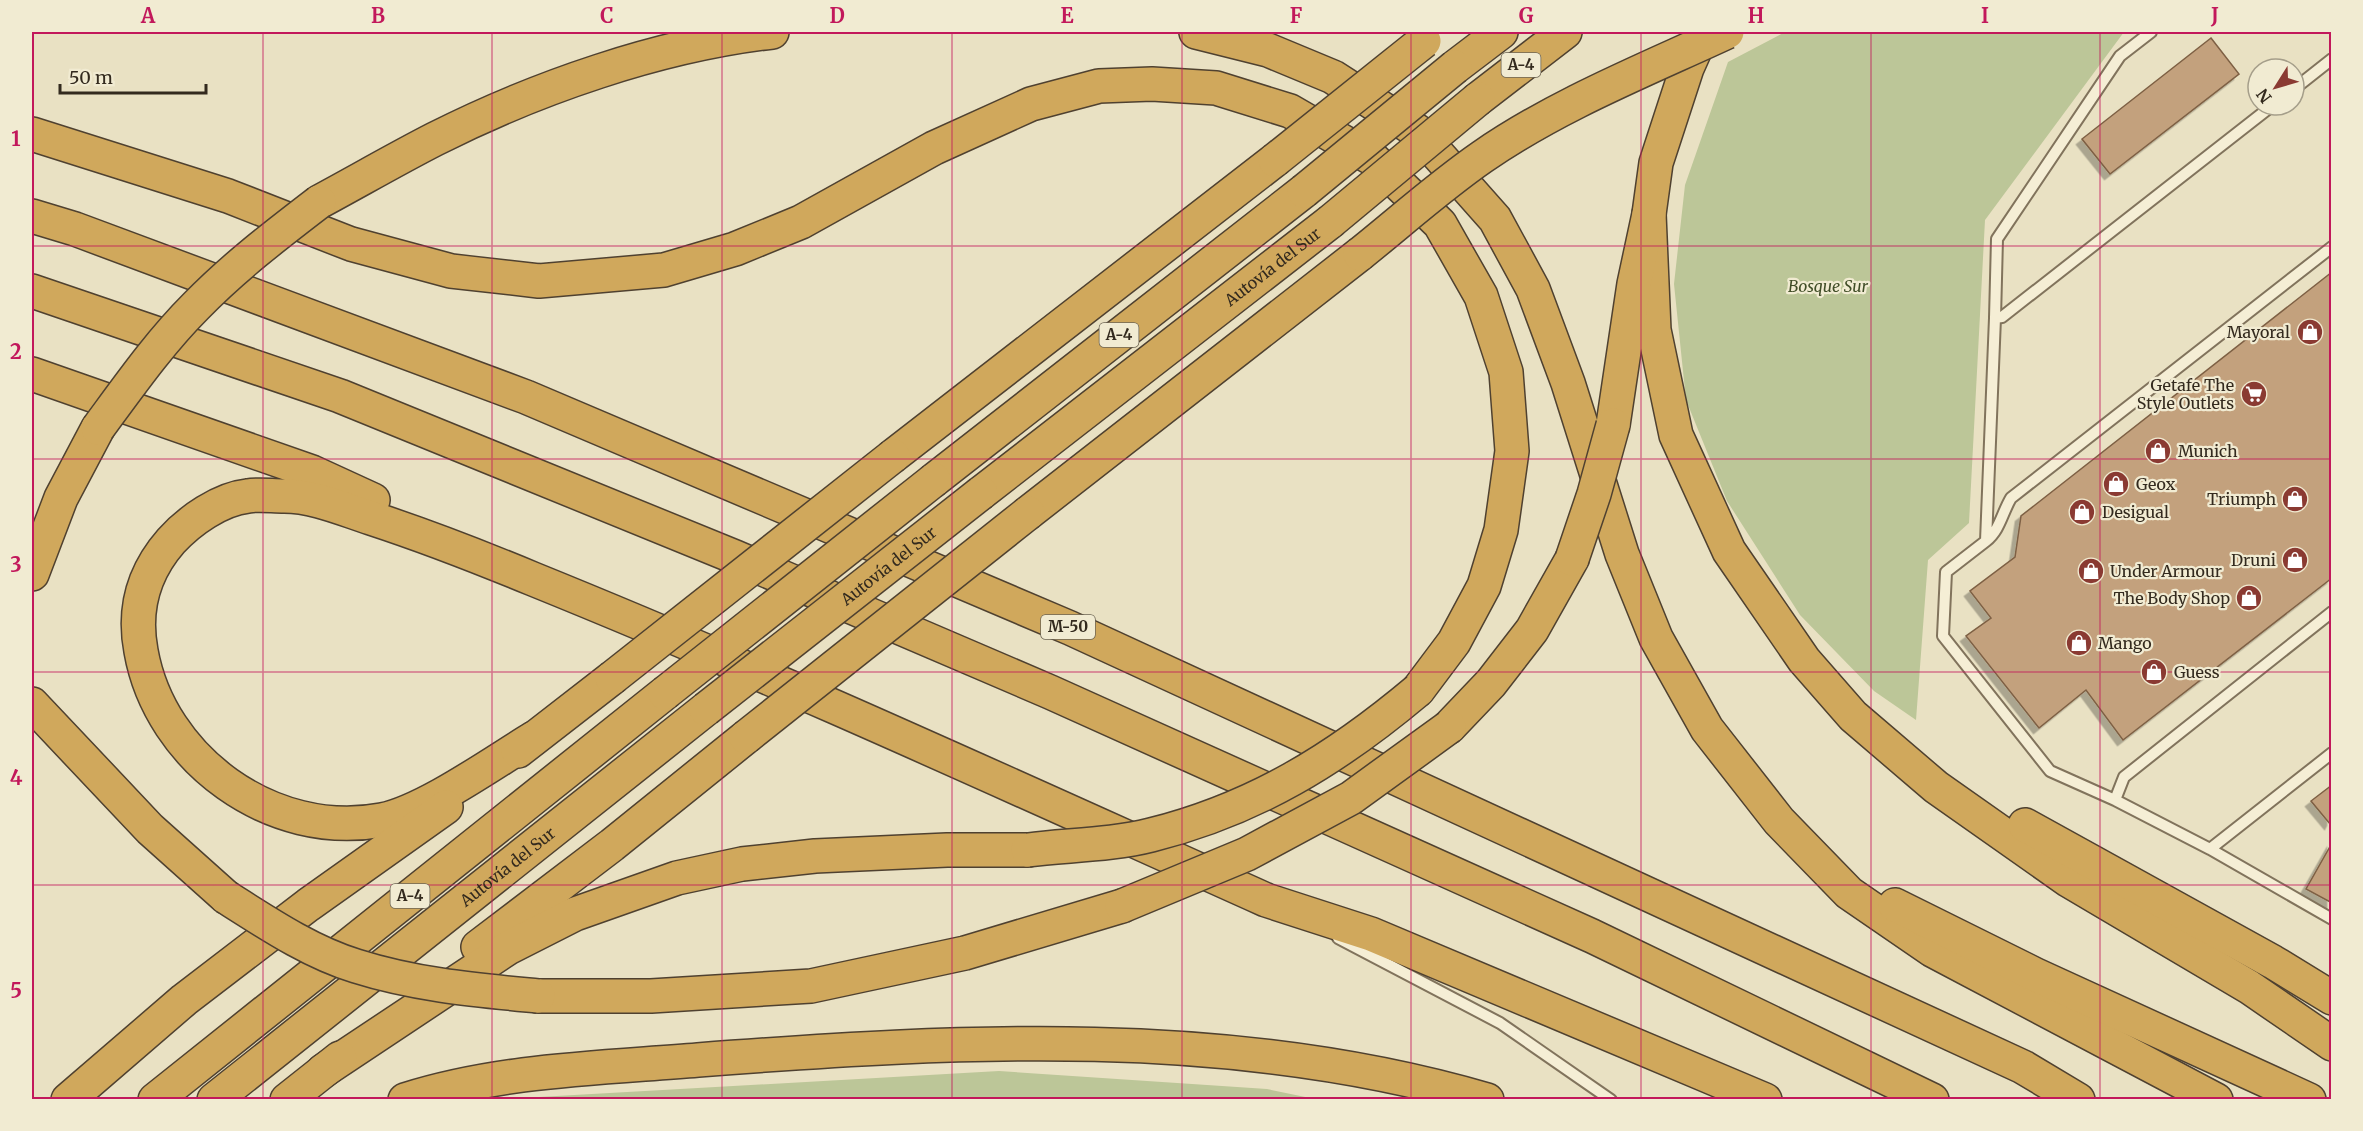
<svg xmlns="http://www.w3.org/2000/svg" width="2363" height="1131" viewBox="0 0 2363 1131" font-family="Merriweather,serif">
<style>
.green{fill:#bcc698}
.building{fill:#c3a17d;stroke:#7e6044;stroke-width:1.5;filter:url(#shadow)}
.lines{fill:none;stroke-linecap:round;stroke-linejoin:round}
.service-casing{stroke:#81735c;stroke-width:14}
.motorway-casing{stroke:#4f4130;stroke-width:36}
.service{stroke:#f5eed5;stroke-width:10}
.motorway{stroke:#d0a85c;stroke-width:33}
.motorway-bridge-casing{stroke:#4f4130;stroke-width:36;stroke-linecap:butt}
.motorway-bridge{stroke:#d0a85c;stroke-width:33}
.grid{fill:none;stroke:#c2185b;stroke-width:1.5;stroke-opacity:0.55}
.labels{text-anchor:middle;stroke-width:4.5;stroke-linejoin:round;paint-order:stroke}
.shield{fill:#f1ebd2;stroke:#6c6454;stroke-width:1.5}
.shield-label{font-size:15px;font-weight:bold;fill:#332a1e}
.street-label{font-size:16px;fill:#332a1e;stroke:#f1ebd2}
.park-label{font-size:16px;font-style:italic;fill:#404d27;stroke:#f1ebd2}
.poi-label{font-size:16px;fill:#332a1e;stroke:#f1ebd2;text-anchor:start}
.neatline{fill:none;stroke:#c2185b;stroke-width:2}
.grid-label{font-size:20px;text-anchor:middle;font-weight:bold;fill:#c2185b}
</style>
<defs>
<filter id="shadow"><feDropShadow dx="-5.5" dy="5.5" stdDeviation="0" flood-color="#0004"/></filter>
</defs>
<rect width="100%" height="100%" fill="#e9e1c3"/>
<path class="green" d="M 1785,32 L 2124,32 L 1985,220 L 1969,523 L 1928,560 L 1916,720 L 1874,691 L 1800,615 L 1727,501 L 1686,400 L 1674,284 L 1685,185 L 1728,62 Z
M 999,1071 L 1267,1089 L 1315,1099 L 505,1099 Z"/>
<path class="building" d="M 2211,38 L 2239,74 L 2110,174 L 2082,139 Z
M 2332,272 L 2332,578 L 2123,740 L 2086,690 L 2039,728 L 1966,636 L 1991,618 L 1970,591 L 2015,557 L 2021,516 Z
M 2332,785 L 2332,820 L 2330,824 L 2311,801 Z
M 2332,843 L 2332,903 L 2306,889 Z"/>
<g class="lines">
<g class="service-casing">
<path id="service" d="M 2294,89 L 2332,59
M 2273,105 L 2002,317 L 1995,318 L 1986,541 C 2000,530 2002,513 2011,498 L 2332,247
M 1995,318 L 1997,239 L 2120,56 L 2151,32
M 1986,541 L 1946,572 L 1943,636 L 2050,771 L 2115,800 L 2210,849 L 2332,919
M 2115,800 L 2124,777 L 2332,612
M 2210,849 L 2332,753
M 1338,938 L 1500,1023 L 1611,1100"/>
</g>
<g class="motorway-casing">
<g id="motorway">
<path d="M 1196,32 L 1268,50 L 1333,77 L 1417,131 L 1495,219 L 1533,289 L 1568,383 L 1622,554 L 1656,638 L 1707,729 L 1779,821 L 1849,893 L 1932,950 L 2216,1100"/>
<path d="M 1455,67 L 1501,32"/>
<path d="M 1478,99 L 1565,32"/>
<path d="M 32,134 L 228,196 L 351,244 L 451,271 L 539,281 L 664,270 L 735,249 L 801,222 L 934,148 L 1031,104 L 1099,86 L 1152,84 L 1216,88 L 1290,111 L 1373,159 L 1440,224 L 1481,296 L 1506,372 L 1512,451 L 1501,530 L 1484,586 L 1454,642 L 1418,690"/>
<path d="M 319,202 C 358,181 396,159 435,139 C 536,88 659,45 772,32"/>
<path d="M 1649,214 L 1654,330 L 1676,435 L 1729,551 L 1804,660 L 1853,716 L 1936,787 L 2068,880 L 2249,987 L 2332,1044"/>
<path d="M 32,216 L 75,229 L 526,397 L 1070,628 L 2023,1067 L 2078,1100"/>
<path d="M 32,291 L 340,396 L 735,557 L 1050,692 L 1592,936 L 1932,1100"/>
<path d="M 32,374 L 312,472 L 373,500"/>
<path d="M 1613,425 L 1634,284 L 1649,214 L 1656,163 L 1687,68 L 1703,32"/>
<path d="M 893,456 L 1275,160"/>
<path d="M 934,480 L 1304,191"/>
<path id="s1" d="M 981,493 L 1330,222"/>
<path d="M 1028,513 L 1360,254"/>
<path d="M 32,574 L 61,498 L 98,428"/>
<path d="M 32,704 L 150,829 L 226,897"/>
<path d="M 1449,727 L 1491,683 L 1532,630 L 1572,559"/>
<path d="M 534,738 C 494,762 426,811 382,820 C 272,841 160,759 141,651 C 133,609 143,573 171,541 C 189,521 220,499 248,496 C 259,494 272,496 284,496 C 314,496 343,509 371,518 C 426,536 480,557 533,579 C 780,679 1023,791 1266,900 L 1371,934 L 1765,1100"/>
<path d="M 518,751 L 612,678"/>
<path d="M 2025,825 L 2273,962 L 2332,998"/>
<path d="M 1895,905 L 2036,975 L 2309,1100"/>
<path d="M 478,947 L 612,845 L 746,737"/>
<path d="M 538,996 L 651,996 L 811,986 L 965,953 L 1122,906"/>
<path d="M 323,1071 L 508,948 L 575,914 L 677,878 L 742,864 L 815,856 L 947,850 L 1028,850"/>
<path d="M 68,1100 L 184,1000 L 308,905 L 446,807"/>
<path d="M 155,1100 L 665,693"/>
<path id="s2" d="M 214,1100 L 706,709"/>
<path d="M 287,1100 L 340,1058"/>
<path d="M 405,1100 C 499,1070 601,1068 698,1060 C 960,1040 1231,1025 1487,1100"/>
</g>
</g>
<use href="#service" class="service"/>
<use href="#motorway" class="motorway"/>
<g class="motorway-bridge-casing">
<g id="motorway-bridge">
<path d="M 1275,160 L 1424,41"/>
<path d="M 1304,191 L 1455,67"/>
<path d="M 1330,222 L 1478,99"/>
<path d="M 1360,254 C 1400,222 1440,186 1482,157 C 1557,105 1645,70 1727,32"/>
<path d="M 98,428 C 129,386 159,343 196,306 C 234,267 276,235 319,202"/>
<path d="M 1572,559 L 1594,494 L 1613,425"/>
<path d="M 612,678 L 893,456"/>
<path d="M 665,693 L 934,480"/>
<path id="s3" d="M 706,709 L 981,493"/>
<path d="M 746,737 L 1028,513"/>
<path d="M 1028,850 C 1067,845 1112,845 1151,835 C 1255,809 1336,759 1418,690"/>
<path d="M 226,897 C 267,923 310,952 356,966 C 416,985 476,990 538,996"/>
<path d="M 1122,906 L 1247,854 L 1351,798 L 1449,727"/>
</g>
</g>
<use href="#motorway-bridge" class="motorway-bridge"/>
</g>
<path class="grid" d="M 263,32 L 263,1100M 492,32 L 492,1100M 722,32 L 722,1100M 952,32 L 952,1100M 1182,32 L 1182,1100M 1411,32 L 1411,1100M 1641,32 L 1641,1100M 1871,32 L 1871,1100M 2100,32 L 2100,1100M 32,246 L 2332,246M 32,459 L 2332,459M 32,672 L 2332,672M 32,885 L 2332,885"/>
<defs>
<g id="shop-disc" transform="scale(1.35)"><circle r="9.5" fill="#8a3a32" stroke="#f1ebd2"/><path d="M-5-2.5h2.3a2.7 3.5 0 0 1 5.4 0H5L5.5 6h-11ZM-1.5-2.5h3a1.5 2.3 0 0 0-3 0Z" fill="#fff"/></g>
<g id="supermarket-disc" transform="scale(1.35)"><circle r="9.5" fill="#8a3a32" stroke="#f1ebd2"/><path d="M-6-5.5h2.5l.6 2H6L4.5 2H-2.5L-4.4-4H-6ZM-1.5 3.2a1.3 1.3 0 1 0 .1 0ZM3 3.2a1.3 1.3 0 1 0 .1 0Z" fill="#fff"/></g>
</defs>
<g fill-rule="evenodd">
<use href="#shop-disc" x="2310" y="332"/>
<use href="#supermarket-disc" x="2254" y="394"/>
<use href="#shop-disc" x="2158" y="451"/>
<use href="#shop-disc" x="2116" y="484"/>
<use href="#shop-disc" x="2295" y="499"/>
<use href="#shop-disc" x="2082" y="512"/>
<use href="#shop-disc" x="2295" y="560"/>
<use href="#shop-disc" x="2091" y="571"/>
<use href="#shop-disc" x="2249" y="598"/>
<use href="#shop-disc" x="2079" y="643"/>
<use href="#shop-disc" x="2154" y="672"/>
</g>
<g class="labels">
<g class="shield">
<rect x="1501.5" y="53" width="39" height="24" rx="4.5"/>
<rect x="1099.5" y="323" width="39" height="24" rx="4.5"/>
<rect x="1041" y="615" width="54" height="24" rx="4.5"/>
<rect x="390.5" y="884" width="39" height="24" rx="4.5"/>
</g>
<g class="shield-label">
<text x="1521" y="70">A-4</text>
<text x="1119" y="340">A-4</text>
<text x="1068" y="632">M-50</text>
<text x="410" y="901">A-4</text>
</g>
<g class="street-label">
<text dy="6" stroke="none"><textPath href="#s1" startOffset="369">Autovía del Sur</textPath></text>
<text dy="6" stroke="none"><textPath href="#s3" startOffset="232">Autovía del Sur</textPath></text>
<text dy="6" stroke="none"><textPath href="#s2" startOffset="375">Autovía del Sur</textPath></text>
</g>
<g class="park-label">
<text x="1828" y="292">Bosque Sur</text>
</g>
<g class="poi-label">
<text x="2290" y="338" text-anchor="end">Mayoral</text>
<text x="2234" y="391" text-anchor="end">Getafe The<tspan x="2234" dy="18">Style Outlets</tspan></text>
<text x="2178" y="457">Munich</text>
<text x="2136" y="490">Geox</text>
<text x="2276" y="505" text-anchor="end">Triumph</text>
<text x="2102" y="518">Desigual</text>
<text x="2276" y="566" text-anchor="end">Druni</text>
<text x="2110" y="577">Under Armour</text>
<text x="2230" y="604" text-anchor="end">The Body Shop</text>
<text x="2098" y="649">Mango</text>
<text x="2174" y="678">Guess</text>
</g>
</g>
<rect width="2363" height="1131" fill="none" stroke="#f1ebd2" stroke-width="66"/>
<g transform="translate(2276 87) rotate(233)"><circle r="28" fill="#f1ebd2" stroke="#a59e8a" stroke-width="1.5"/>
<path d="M0-4.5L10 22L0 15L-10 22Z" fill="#8a3a32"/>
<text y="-9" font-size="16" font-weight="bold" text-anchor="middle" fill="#332a1e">N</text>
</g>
<path d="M60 84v9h146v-9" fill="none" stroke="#332a1e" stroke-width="3"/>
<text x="69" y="84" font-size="18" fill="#332a1e" stroke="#f1ebd2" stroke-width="4.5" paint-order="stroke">50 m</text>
<rect x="33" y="33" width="2297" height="1065" class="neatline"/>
<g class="grid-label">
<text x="148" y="23">A</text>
<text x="378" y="23">B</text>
<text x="607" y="23">C</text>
<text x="837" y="23">D</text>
<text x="1067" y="23">E</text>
<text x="1296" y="23">F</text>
<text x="1526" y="23">G</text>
<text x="1756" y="23">H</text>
<text x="1985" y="23">I</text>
<text x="2215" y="23">J</text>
<text x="16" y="146">1</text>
<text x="16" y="359">2</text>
<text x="16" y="572">3</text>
<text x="16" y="785">4</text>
<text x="16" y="998">5</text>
</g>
</svg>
